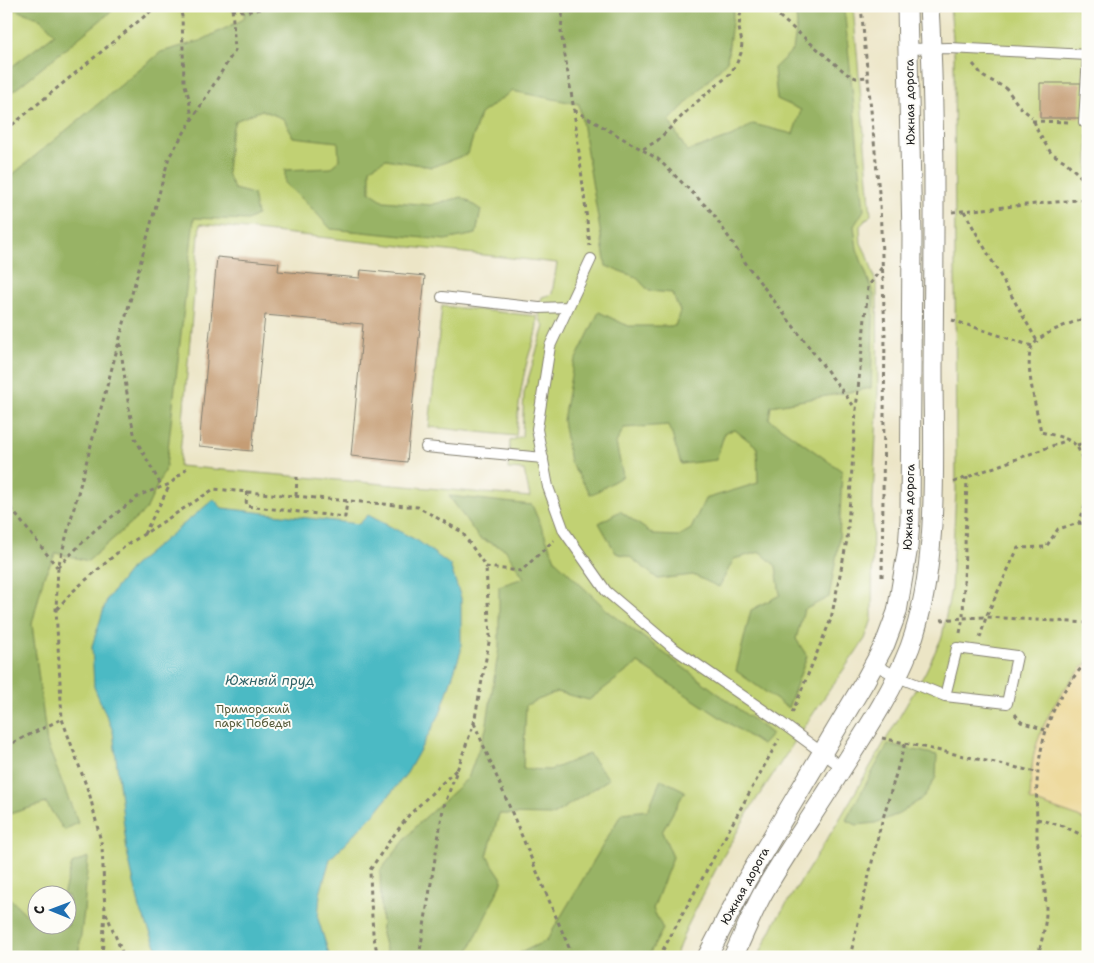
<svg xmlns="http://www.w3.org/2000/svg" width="1094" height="963" viewBox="0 0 1094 963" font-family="'Shantell Sans',sans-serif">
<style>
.green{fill:#c1d173;stroke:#6e7648;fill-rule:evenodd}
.forest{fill:#98b365;stroke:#5a6840}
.sand{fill:#eeda9e;stroke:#857b5d}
.water{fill:#4cbac4;stroke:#346b70}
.building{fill:#c59d74}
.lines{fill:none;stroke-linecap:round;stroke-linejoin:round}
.lane-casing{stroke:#848071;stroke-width:12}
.street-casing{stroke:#848071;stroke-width:21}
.path{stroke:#848071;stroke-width:3;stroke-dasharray:4 4;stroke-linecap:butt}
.lane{stroke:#fff;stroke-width:10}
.street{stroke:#fff;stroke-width:19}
.labels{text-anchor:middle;stroke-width:4;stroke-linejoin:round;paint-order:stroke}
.street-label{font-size:12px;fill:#1c1c1c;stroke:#fdfcf7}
.park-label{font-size:12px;fill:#565b3a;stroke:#fdfcf7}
.water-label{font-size:14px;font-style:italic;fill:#326368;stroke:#fdfcf7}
</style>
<rect width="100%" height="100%" fill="#fdfcf7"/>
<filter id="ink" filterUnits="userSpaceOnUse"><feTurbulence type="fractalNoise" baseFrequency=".02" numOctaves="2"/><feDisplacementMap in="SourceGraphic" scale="10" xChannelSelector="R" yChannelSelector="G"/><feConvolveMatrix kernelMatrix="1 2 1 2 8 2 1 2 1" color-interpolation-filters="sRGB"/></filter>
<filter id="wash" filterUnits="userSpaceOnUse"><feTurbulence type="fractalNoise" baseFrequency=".0096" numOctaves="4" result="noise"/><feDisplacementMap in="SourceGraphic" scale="20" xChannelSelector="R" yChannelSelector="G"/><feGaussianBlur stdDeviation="1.12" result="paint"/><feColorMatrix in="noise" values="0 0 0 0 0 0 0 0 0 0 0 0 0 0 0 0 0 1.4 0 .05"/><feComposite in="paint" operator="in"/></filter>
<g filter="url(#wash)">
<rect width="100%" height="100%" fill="#ece5c6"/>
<path class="green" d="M 6,6 L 853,6 L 871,215 L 860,226 L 861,243 L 869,259 L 877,287 L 878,393 L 873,499 L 872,619 L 865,639 L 819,705 L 750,809 L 715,871 L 686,929 L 675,957 L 6,957 ZM 200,224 L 557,263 L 552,294 L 542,297 C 539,308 537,317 544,326 L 524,393 L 522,436 L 510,441 L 508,469 L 524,470 L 530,497 L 179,466 ZM 38,896 L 68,896 L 68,926 L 38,926 Z
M 950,6 L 1088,6 L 1088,957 L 758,957 L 775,922 L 836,825 L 925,673 L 942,637 L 951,589 L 956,490 L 954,50 Z
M 442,306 L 537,316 C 538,332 532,344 528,358 C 521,384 518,410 516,436 L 429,427 Z"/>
<path class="forest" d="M 6,6 L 118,6 L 6,97 L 6,71 L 55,34 L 41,19 Z
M 245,6 L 734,6 L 727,61 L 669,121 L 687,151 L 731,137 L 753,124 L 793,134 L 801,110 L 777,99 L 774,68 L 793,50 L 797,25 L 795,6 L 842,6 L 845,17 L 864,210 L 854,226 L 857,249 L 874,295 L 871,388 L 771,406 L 769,419 L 842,471 L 839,542 L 829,597 L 804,610 L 796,639 L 807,656 L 788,708 L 736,671 L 751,610 L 780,595 L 776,566 L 760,552 L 734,559 L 719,587 L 693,575 L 658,579 L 630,557 L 616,553 L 599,523 L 620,511 L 654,535 L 679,536 L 691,529 L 705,499 L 758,483 L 757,447 L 735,430 L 725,432 L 716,460 L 681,464 L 669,425 L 624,428 L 616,443 L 623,476 L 591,495 L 570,462 L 563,420 L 573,365 L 599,312 L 628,326 L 675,326 L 680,311 L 672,293 L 649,291 L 636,277 L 606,266 L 579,104 L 512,91 L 480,114 L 468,154 L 432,167 L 386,159 L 370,168 L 370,192 L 384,201 L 430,205 L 462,197 L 481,210 L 476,234 L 445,240 L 331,229 L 306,202 L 285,184 L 285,170 L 331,168 L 339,161 L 338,142 L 293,137 L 284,119 L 262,110 L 235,121 L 230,137 L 227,173 L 234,189 L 253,194 L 257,215 L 248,220 L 194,218 L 166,467 L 146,510 L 88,561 L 56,553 L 44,576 L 32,624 L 47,744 L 78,823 L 64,830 L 46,803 L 6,815 L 6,180 L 161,52 L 200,41 L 244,19 Z
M 449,496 L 532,505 L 556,561 L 608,611 L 772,734 L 762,745 L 638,663 L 589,700 L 557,692 L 526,705 L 523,769 L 550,770 L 589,754 L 609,779 L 553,815 L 499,814 L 487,856 L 503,880 L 466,957 L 388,957 L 382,934 L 380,871 L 417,825 L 468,778 L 486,729 L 499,648 L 499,586 L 524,578 L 505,549 L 479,538 Z
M 888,744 L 937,755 L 936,777 L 924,797 L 899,814 L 875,823 L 857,825 L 846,820 Z
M 661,779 L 685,791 L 662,832 L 673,857 L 653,909 L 663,929 L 648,957 L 512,957 L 547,940 L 622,813 L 648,810 Z
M 88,857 L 84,911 L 78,957 L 6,957 L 6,895 L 30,918 L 37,918 L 38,926 L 68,926 L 68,896 L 63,895 L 72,864 Z"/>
<path class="sand" d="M 1088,662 L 1088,822 L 1076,816 L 1030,800 C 1031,782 1031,760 1037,743 C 1047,713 1066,683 1088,662 Z"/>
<path class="water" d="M 214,499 L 222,508 L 359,524 L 368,515 L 418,541 L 450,565 L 461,598 L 461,651 L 440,714 L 407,773 L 376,812 L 330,859 L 320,894 L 318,919 L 330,957 L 161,957 L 140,909 L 127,852 L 113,731 L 94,687 L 92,646 L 107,599 L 133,566 Z"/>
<g id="blocks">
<path class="building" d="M 1040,83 L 1081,83 L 1080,118 L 1040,118 Z
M 217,257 L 279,263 L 278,271 L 360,278 L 361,270 L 425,276 L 407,462 L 351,456 L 363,324 L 265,315 L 252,451 L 199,446 Z"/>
</g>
</g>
<g filter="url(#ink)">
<use href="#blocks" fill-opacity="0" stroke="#848071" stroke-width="1"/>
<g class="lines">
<g class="lane-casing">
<path id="lane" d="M 908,49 L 949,48 L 1088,55
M 1084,122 L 1088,56
M 591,259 L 550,346 L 537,429 L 548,487 L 564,531 L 606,591 L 672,647 L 779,721 L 843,768
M 442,297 L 539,308 L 567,307
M 426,447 L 543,458
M 874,664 L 898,677 L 945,696 L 1007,703 L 1017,656 L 957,648 L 945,696"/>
</g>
<g class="street-casing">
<path id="street" d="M 707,957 L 746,881 L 865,681 L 885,644 L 897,612 L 908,547 L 910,520 L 912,237 L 907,6
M 733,957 C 743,936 752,913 763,893 C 787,851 816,811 841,770 C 866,731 893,691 910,647 C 940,565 933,455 933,368 C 934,248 936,127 929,6"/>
</g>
<path class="path" d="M 179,6 L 182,16 L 184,82 L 189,98 L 192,119
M 563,6 L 561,32 L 574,110 L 590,246
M 767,6 L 847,74 L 856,78 L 868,77
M 861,6 L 880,203 L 885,335 L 882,577
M 232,9 C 245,13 256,11 269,6
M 973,64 L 984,77 L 1006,88 L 1019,106 L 1032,117
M 574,110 L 658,159 L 712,212 L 747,265 L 856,409
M 1032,121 L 1071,122
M 1034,121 L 1038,132 L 1051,153 L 1066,162 L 1088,184
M 6,130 L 157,6
M 1084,136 L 1088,177
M 643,149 L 657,141 L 692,106 L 729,75 L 736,65 L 741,53 L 742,43 L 739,28 L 740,16 L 743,6
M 964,211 L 1037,341
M 952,212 L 1088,199
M 1088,317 C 1070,324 1046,330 1033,345 C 1022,359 1038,414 1041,432 C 1083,442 1077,442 1088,482
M 952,320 L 1032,346
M 120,343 L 129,408 L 135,438 L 162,487
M 1077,445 L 1088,442
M 954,482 L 1068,440
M 247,492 L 246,506 L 345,517 L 347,501
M 296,496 L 297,477
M 6,502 L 57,567
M 1079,523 L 1088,524
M 144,534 L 170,485
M 58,567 L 95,530 L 140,495 L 170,484 L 188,467
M 57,609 L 72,592 L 124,547 L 214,489 L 418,507 L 462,532 L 486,567 L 521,571 L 554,540
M 941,620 L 963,618 L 967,477
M 960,633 L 963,618 L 986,617 L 1088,623
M 980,638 L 986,617 L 1018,548 L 1046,547 L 1058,529 L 1079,523 L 1088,497
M 792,713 L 831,619 L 847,540 L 856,410 L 868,287 L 882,267
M 1015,714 L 1021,722 L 1045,730
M 474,723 L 573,957
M 882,738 L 1036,772
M 6,746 L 62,719
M 1037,819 L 1063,826 L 1088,838
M 106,913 L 124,957
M 102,957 L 105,911 L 102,846 L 90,796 L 62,719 L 56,609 L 58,567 L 169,157 L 235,50 L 232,6
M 378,957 L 373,933 L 371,901 L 370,870 L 388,843 L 409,815 L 457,769
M 419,957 L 443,809 L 474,723 L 490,637 L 486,567
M 659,957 L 779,739
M 850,957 L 879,832 L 905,743
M 1038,957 C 1041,942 1046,926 1046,911 C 1046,887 1041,863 1037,839 C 1037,833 1037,826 1037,820 C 1034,760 1044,705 1088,661"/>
<use href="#lane" class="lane"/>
<use href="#street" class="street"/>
</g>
</g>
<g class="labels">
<g class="street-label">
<text transform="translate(910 102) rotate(-91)" y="4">Южная дорога</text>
<text transform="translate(909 507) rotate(-88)" y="4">Южная дорога</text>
<text transform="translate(745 886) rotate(-61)" y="4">Южная дорога</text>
</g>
<g class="park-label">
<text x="253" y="713">Приморский<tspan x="253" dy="14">парк Победы</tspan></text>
</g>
<g class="water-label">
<text x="270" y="685">Южный пруд</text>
</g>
</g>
<rect width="1094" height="963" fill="none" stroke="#fdfcf7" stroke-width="25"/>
<g transform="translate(52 910) rotate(271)"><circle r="24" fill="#fdfcf7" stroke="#a3a29f"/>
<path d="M0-4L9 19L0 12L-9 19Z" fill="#1f6fb2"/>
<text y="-8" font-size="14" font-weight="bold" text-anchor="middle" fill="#1c1c1c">С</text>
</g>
</svg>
